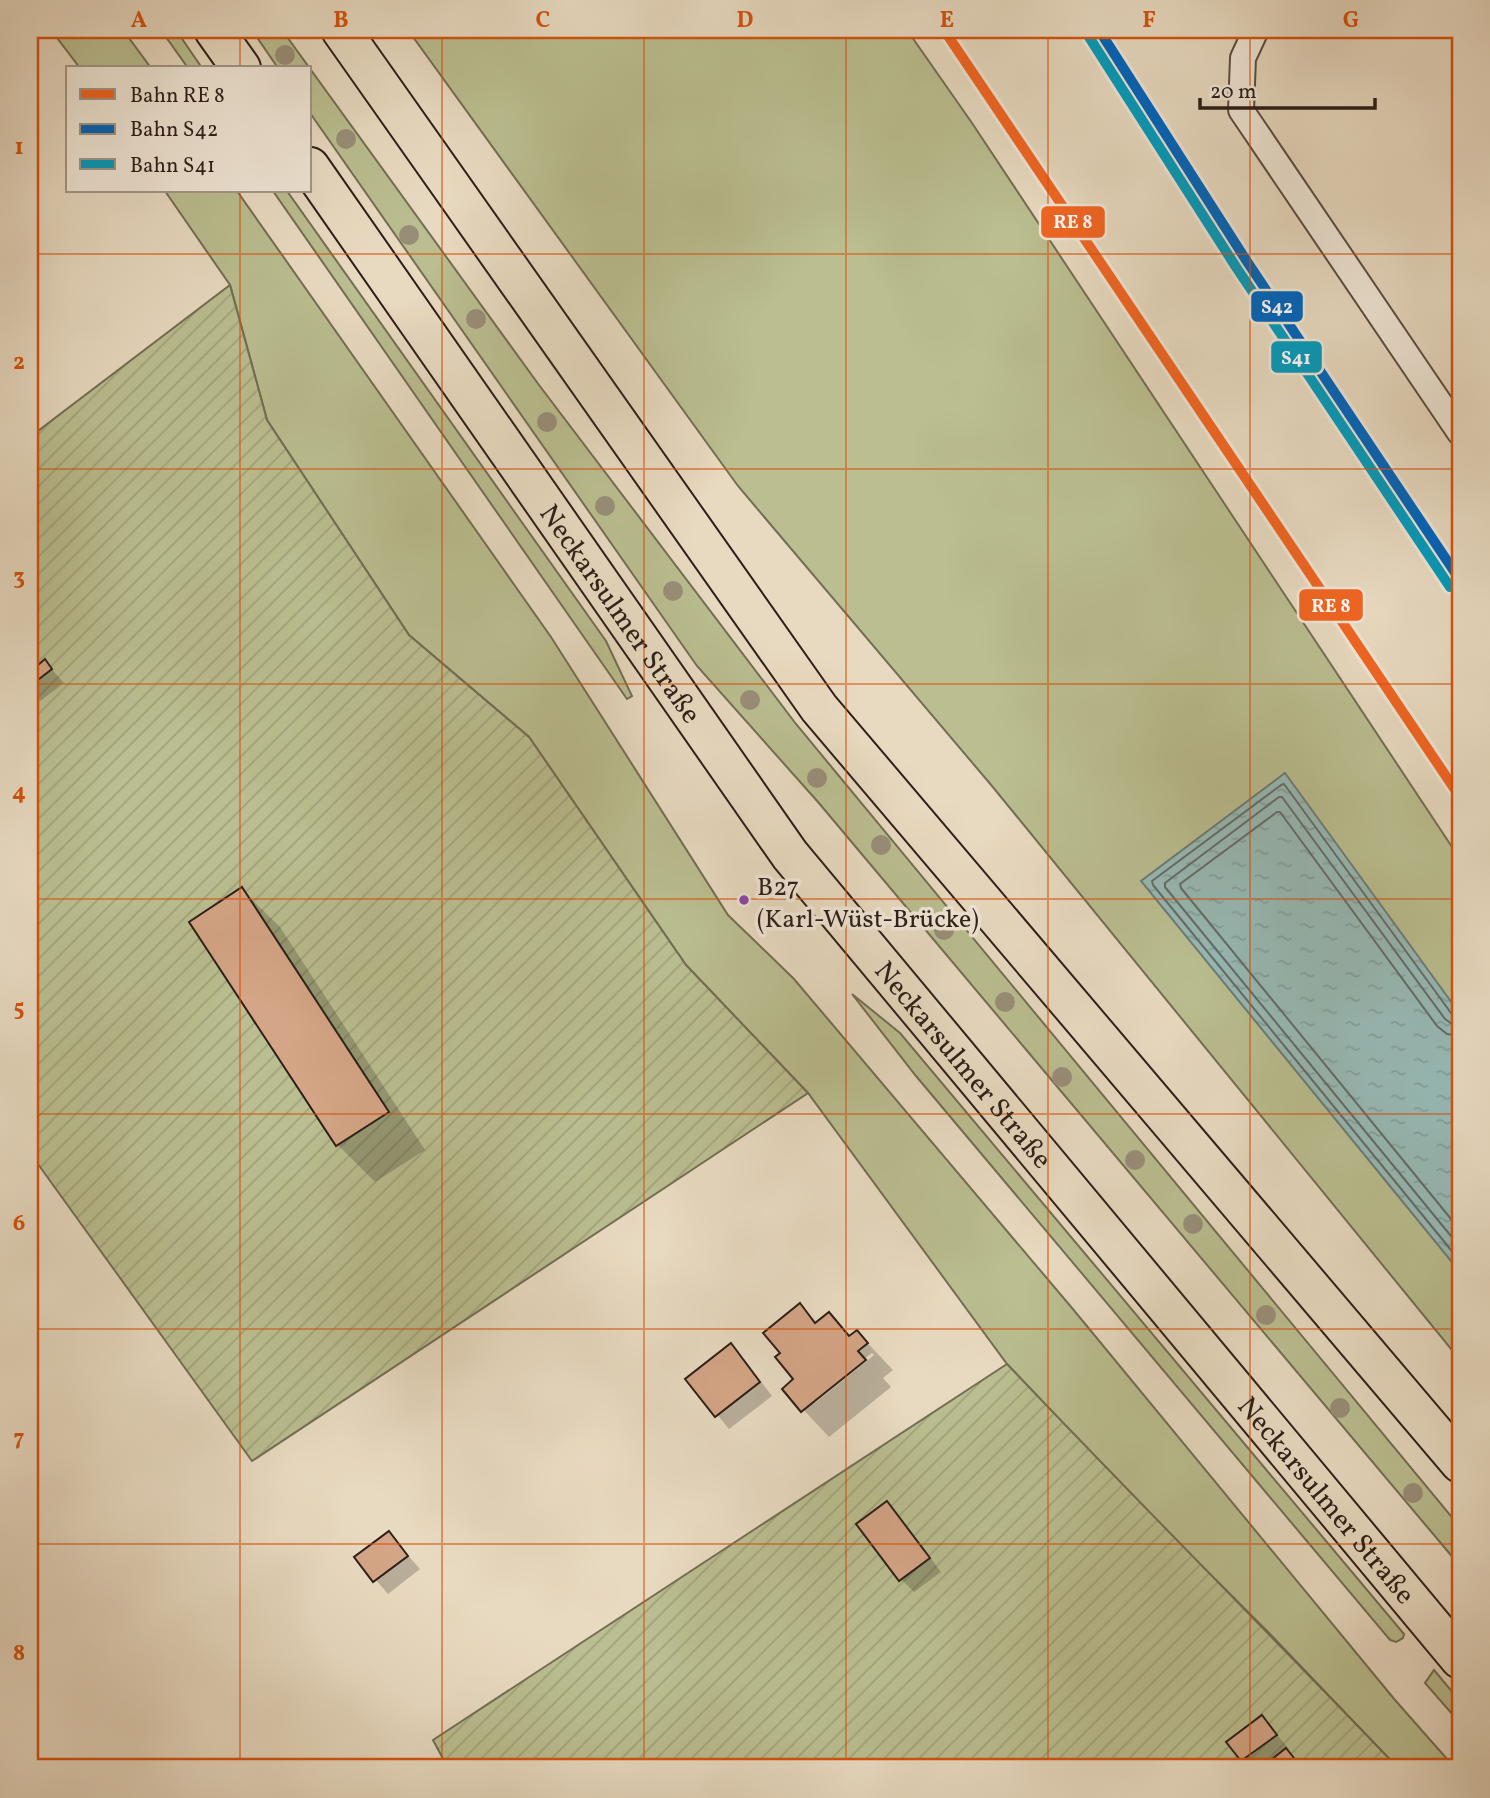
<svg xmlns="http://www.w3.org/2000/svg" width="1490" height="1798" viewBox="0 0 1490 1798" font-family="Vollkorn,serif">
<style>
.grass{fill:#babe90;stroke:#736e54;stroke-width:2}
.garden{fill:url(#garden-furrows);stroke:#736e54;stroke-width:2}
.water{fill:url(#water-ripples);stroke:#6c7c77;stroke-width:2}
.shadow{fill:#0003;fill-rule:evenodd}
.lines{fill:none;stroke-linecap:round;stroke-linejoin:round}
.shore{stroke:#626c68;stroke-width:2}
.building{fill:#d4a586;stroke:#2c1f19;stroke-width:2}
.service-casing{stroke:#5b4e43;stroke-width:28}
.primary-casing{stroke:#2c1f19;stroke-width:42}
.service{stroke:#f0e7d7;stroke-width:24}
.primary{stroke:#e8dac1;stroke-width:38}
.rail-1-casing{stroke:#f0e7d7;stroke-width:16}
.rail-2-casing{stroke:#f0e7d7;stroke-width:16}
.rail-3-casing{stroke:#f0e7d7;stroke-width:16}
.rail-1{stroke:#f26522;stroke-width:10}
.rail-2{stroke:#0065bd;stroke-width:10}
.rail-3{stroke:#049bbc;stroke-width:10}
.tree{fill:#988e78}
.grid{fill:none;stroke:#d5530d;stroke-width:2;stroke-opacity:0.55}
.bus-dot{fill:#8e44ad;stroke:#f0e7d7;stroke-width:2.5}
.labels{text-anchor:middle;stroke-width:7;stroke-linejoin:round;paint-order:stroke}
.bus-label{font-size:26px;fill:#2c1f19;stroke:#f0e7d7;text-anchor:start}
.street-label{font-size:28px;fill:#2c1f19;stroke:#f0e7d7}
.line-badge{stroke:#f0e7d7;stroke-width:2.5}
.badge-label{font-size:19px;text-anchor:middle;font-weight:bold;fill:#fff}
.neatline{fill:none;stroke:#d5530d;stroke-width:2.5}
.grid-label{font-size:23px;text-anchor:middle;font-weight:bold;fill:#d5530d}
</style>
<defs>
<pattern id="garden-furrows" width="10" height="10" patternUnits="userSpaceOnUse" patternTransform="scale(1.75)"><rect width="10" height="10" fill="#babe90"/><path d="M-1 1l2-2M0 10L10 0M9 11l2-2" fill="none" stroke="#a0a37c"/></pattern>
<pattern id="water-ripples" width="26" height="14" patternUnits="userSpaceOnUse" patternTransform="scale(1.75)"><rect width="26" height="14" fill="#97bab6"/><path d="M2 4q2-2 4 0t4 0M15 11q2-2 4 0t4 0" fill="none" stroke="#829f9c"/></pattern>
</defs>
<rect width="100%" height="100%" fill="#e8dac1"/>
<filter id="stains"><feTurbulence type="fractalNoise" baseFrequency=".00286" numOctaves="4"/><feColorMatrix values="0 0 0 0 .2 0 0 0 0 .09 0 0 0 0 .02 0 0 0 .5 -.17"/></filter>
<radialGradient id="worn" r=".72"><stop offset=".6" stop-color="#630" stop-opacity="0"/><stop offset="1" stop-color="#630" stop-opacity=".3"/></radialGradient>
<path class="grass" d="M 51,30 L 123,30 L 151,68 L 80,68 Z
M 161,30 L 176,30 L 202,68 L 188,68 Z
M 252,30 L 282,30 L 539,385 L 796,724 L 1460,1527 L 1460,1566 L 818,802 L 697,666 L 310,113 L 310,68 L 278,68 Z
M 408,30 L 907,30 L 972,123 L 1460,859 L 1460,1360 L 992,786 L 738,486 Z
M 165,191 L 237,191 L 551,637 L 728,915 L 794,979 L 1072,1308 L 1395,1700 L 1455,1768 L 1398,1768 L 1270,1634 L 1127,1491 L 1007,1364 L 808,1093 L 686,965 L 529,737 L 409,635 L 267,420 L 230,285 Z
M 273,191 L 287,191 L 606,641 L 632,696 L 627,699 Z
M 852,994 L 900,1033 L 1404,1634 L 1403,1638 L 1396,1642 L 1390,1640 L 916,1076 Z
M 1434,1670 L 1460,1701 L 1460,1723 L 1425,1683 Z"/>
<path class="garden" d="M 230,285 L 267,420 L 409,635 L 529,737 L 686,965 L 808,1093 L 252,1461 L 30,1153 L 30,437 Z
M 1007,1364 C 1136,1500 1269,1633 1398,1768 L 448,1768 L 433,1740 Z"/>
<path class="water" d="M 1285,773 L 1460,1014 L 1460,1272 L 1141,881 Z"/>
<path class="shadow" d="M 45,662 L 64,683 L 40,701 L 30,690 L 30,674 Z
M 242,890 L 280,927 L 425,1150 L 375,1182 L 338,1145 Z
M 800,1306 L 818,1324 L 829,1314 L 851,1336 L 857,1332 L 893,1370 L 883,1378 L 891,1387 L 829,1437 L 785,1390 L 796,1380 ZM 872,1353 L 874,1355 L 815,1403 L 813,1400 Z
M 731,1346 L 744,1359 L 772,1396 L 729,1429 L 688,1379 Z
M 886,1503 L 899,1516 L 941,1572 L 914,1592 L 901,1579 Z
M 388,1533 L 420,1569 L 388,1594 L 356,1557 Z
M 1262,1717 L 1289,1749 L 1286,1751 L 1303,1768 L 1251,1768 L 1242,1760 L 1229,1742 Z"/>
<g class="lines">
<path class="shore" d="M 1460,1017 L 1451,1013 L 1284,784 L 1281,785 L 1152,881 L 1153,885 L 1460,1261
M 1460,1026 L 1452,1024 L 1445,1019 L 1282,797 L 1279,797 L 1165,883 L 1165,887 L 1460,1247
M 1460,1036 L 1447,1034 L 1437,1026 L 1280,812 L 1277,812 L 1180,884 L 1181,888 L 1460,1230"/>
</g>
<path class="building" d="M 45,659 L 52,669 L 30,686 L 30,672 Z
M 242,887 L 389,1112 L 336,1146 L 189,922 Z
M 800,1303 L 815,1323 L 829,1312 L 849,1336 L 857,1330 L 868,1343 L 858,1351 L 866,1360 L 801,1412 L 782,1389 L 793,1379 L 775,1357 L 780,1353 L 763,1333 Z
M 731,1343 L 760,1382 L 715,1417 L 685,1379 Z
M 887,1501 L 930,1558 L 899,1581 L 856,1524 Z
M 389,1531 L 408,1556 L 373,1582 L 354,1557 Z
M 1262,1715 L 1277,1735 L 1241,1761 L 1226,1742 Z
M 1286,1748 L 1302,1768 L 1263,1768 L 1262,1767 Z"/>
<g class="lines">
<g class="service-casing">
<path id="service" d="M 1256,30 L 1243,58 L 1241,110 L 1460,433"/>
</g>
<g class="primary-casing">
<g id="primary">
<path d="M 214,30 L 241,68"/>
<path d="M 341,30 L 819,708 L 1460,1463"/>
<path id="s1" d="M 310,167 L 790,855 L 1460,1659"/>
</g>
</g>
<use href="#service" class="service"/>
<use href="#primary" class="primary"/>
<g class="rail-1-casing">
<path id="rail-1" d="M 944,30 L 1460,797"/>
</g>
<g class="rail-2-casing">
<path id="rail-2" d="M 1099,30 L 1246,260 L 1460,580"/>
</g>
<g class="rail-3-casing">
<path id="rail-3" d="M 1089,37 L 1236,267 L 1450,587"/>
</g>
<use href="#rail-1" class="rail-1"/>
<use href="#rail-2" class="rail-2"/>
<use href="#rail-3" class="rail-3"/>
</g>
<g class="tree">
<circle cx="285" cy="55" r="10"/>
<circle cx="346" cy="139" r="10"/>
<circle cx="409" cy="235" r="10"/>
<circle cx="476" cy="319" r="10"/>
<circle cx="547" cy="422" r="10"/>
<circle cx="605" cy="506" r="10"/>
<circle cx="673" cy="591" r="10"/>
<circle cx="750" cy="700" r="10"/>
<circle cx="817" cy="778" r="10"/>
<circle cx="881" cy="845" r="10"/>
<circle cx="944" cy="930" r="10"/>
<circle cx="1005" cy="1002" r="10"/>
<circle cx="1062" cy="1077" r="10"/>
<circle cx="1135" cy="1160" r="10"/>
<circle cx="1193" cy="1224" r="10"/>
<circle cx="1266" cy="1315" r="10"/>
<circle cx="1340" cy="1408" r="10"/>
<circle cx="1413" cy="1493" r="10"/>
</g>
<path class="grid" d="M 240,30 L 240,68M 442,30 L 442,1768M 644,30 L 644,1768M 846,30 L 846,1768M 1048,30 L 1048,1768M 1250,30 L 1250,1768M 240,191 L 240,1768M 30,254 L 1460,254M 30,469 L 1460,469M 30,684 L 1460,684M 30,899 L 1460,899M 30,1114 L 1460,1114M 30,1329 L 1460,1329M 30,1544 L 1460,1544"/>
<circle class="bus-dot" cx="744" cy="900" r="6"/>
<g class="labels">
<g class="bus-label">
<text x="757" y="895">B27<tspan x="757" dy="32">(Karl-Wüst-Brücke)</tspan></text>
</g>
<g class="street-label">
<text dy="10" stroke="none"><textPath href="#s1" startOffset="544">Neckarsulmer Straße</textPath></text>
<text dy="10" stroke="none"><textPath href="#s1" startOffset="1111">Neckarsulmer Straße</textPath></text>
<text dy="10" stroke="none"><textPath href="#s1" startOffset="1678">Neckarsulmer Straße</textPath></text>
</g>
</g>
<g class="line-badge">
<rect x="1040" y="205" width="66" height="34" rx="7" fill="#f26522"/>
<rect x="1250" y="290" width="54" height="33" rx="7" fill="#0065bd"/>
<rect x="1270" y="340" width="53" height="34" rx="7" fill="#049bbc"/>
<rect x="1298" y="588" width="66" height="34" rx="7" fill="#f26522"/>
</g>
<g class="badge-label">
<text x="1073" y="228">RE 8</text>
<text x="1277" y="313">S42</text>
<text x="1296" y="364">S41</text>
<text x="1331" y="612">RE 8</text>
</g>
<rect width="1490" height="1798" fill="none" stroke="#e8dac1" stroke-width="77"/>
<rect x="66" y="66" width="245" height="126" fill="#f0e7d7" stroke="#a2978b" stroke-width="2"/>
<rect x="80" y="89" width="35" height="10" fill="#f26522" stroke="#a2978b" stroke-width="2"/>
<text x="130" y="102" font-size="21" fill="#2c1f19">Bahn RE 8</text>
<rect x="80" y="124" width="35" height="10" fill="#0065bd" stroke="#a2978b" stroke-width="2"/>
<text x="130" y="136" font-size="21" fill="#2c1f19">Bahn S42</text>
<rect x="80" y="159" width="35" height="10" fill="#049bbc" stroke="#a2978b" stroke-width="2"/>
<text x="130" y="172" font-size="21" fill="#2c1f19">Bahn S41</text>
<path d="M1200 98v10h175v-10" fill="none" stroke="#2c1f19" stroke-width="3.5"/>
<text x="1210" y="98" font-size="21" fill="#2c1f19" stroke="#f0e7d7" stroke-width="5" paint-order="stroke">20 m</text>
<rect x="38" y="38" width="1414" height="1721" class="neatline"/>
<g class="grid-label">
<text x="139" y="27">A</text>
<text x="341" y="27">B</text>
<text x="543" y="27">C</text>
<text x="745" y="27">D</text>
<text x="947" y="27">E</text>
<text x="1149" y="27">F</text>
<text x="1351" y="27">G</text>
<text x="19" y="154">1</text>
<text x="19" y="369">2</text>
<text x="19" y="584">3</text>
<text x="19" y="799">4</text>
<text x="19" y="1015">5</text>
<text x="19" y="1230">6</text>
<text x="19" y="1445">7</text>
<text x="19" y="1660">8</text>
</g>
<rect width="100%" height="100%" filter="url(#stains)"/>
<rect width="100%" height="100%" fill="url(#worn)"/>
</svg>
